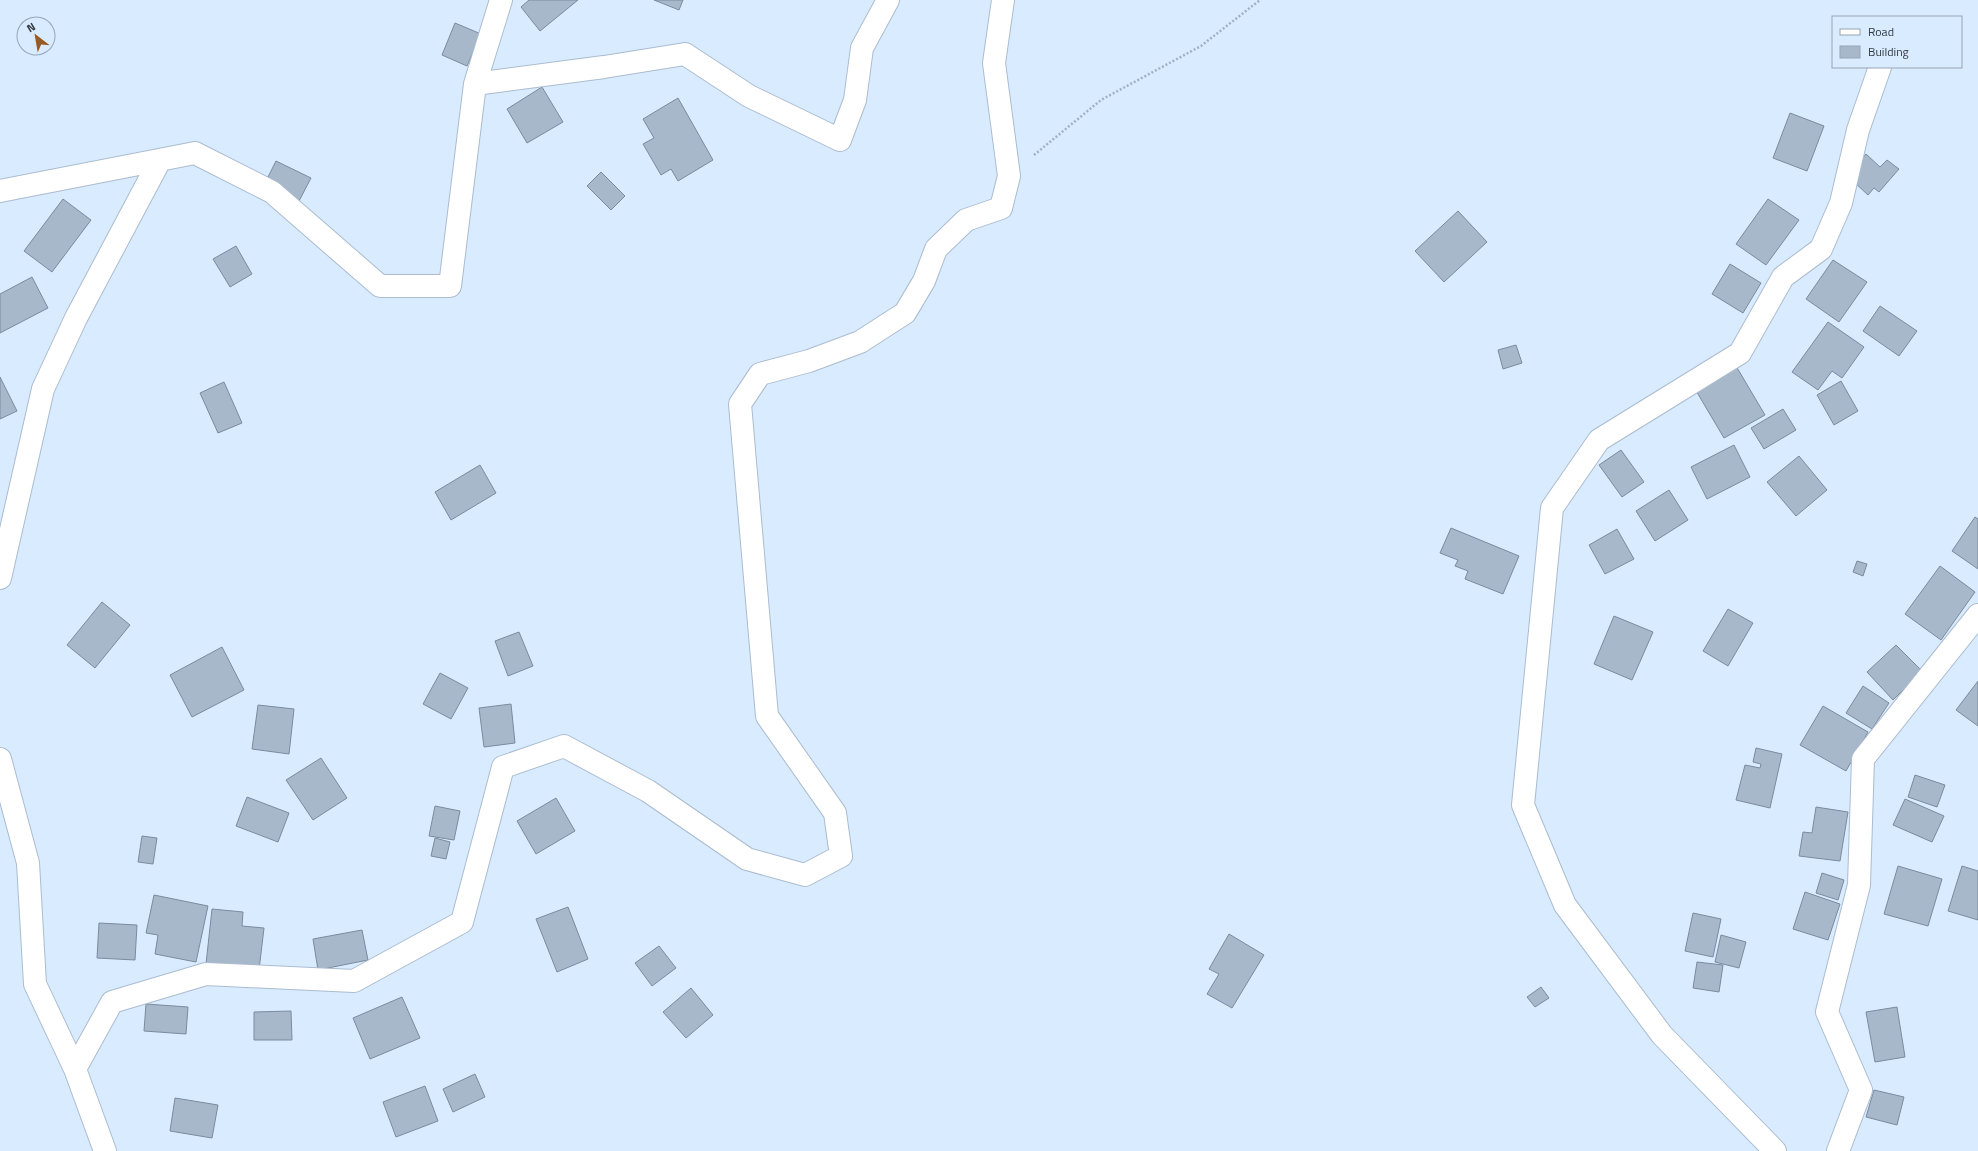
<svg xmlns="http://www.w3.org/2000/svg" width="1978" height="1151" viewBox="0 0 1978 1151" font-family="'Titillium Web',sans-serif">
<style>
.building{fill:#a7b8cb;stroke:#7b8b9d}
.lines{fill:none;stroke-linecap:round;stroke-linejoin:round}
.minor-casing{stroke:#abbccf;stroke-width:24}
.path{stroke:#a2b1c1;stroke-width:2.5;stroke-dasharray:2 2;stroke-linecap:butt}
.minor{stroke:#fff;stroke-width:22}
</style>
<rect width="100%" height="100%" fill="#d9ebff"/>
<path class="building" d="M 529,0 L 578,0 L 540,31 L 521,7 Z
M 654,0 L 683,0 L 679,10 Z
M 455,23 L 481,34 L 467,66 L 442,55 Z
M 542,87 L 563,122 L 527,143 L 507,109 Z
M 678,98 L 713,160 L 678,181 L 671,169 L 661,175 L 643,144 L 654,138 L 643,119 Z
M 1790,113 L 1824,126 L 1807,171 L 1773,158 Z
M 1852,152 L 1861,160 L 1866,154 L 1880,167 L 1887,160 L 1899,169 L 1879,192 L 1874,188 L 1868,195 L 1838,167 Z
M 276,161 L 311,178 L 298,203 L 264,185 Z
M 601,172 L 625,196 L 611,210 L 587,186 Z
M 63,199 L 91,220 L 52,272 L 24,251 Z
M 1768,199 L 1799,220 L 1766,265 L 1736,244 Z
M 1458,211 L 1487,242 L 1444,282 L 1415,251 Z
M 236,246 L 252,274 L 230,287 L 213,259 Z
M 1833,260 L 1867,282 L 1839,322 L 1806,299 Z
M 1730,264 L 1761,283 L 1743,313 L 1712,294 Z
M 32,277 L 48,308 L 0,333 L 0,294 Z
M 1880,306 L 1917,331 L 1899,356 L 1863,331 Z
M 1828,322 L 1864,347 L 1842,378 L 1832,371 L 1818,390 L 1792,372 Z
M 1516,345 L 1522,363 L 1503,369 L 1498,350 Z
M 1736,366 L 1765,415 L 1724,438 L 1695,389 Z
M 0,377 L 17,411 L 0,419 Z
M 1841,381 L 1858,411 L 1834,425 L 1817,395 Z
M 224,382 L 242,423 L 218,433 L 200,393 Z
M 1783,409 L 1796,430 L 1764,449 L 1751,428 Z
M 1734,445 L 1750,477 L 1707,499 L 1691,467 Z
M 1621,450 L 1644,482 L 1622,497 L 1599,465 Z
M 1799,456 L 1827,490 L 1796,516 L 1767,482 Z
M 480,465 L 496,493 L 451,520 L 435,492 Z
M 1669,490 L 1688,520 L 1655,541 L 1636,511 Z
M 1975,517 L 1978,519 L 1978,569 L 1952,551 Z
M 1451,528 L 1519,556 L 1503,594 L 1465,579 L 1468,571 L 1455,566 L 1458,560 L 1440,553 Z
M 1617,529 L 1634,559 L 1605,574 L 1589,545 Z
M 1857,561 L 1867,564 L 1863,576 L 1853,572 Z
M 1940,566 L 1975,592 L 1941,640 L 1905,614 Z
M 102,602 L 130,625 L 95,668 L 67,645 Z
M 1728,609 L 1753,623 L 1728,666 L 1703,651 Z
M 1614,616 L 1653,632 L 1632,680 L 1594,664 Z
M 519,632 L 533,666 L 508,676 L 495,641 Z
M 1896,645 L 1922,671 L 1893,700 L 1867,672 Z
M 222,647 L 244,690 L 192,717 L 170,675 Z
M 440,673 L 468,688 L 451,719 L 423,704 Z
M 1978,681 L 1978,726 L 1956,710 Z
M 1863,686 L 1889,703 L 1872,729 L 1846,713 Z
M 511,704 L 515,743 L 484,747 L 479,708 Z
M 258,705 L 294,709 L 289,754 L 252,749 Z
M 1823,706 L 1868,732 L 1846,771 L 1800,745 Z
M 1756,748 L 1782,754 L 1770,808 L 1736,800 L 1745,765 L 1760,768 L 1761,764 L 1753,762 Z
M 321,758 L 347,798 L 313,820 L 286,780 Z
M 1915,775 L 1945,785 L 1937,807 L 1908,797 Z
M 247,797 L 289,813 L 278,842 L 236,826 Z
M 556,798 L 575,831 L 536,854 L 517,821 Z
M 1905,799 L 1944,816 L 1932,842 L 1893,825 Z
M 435,806 L 460,811 L 454,840 L 429,836 Z
M 1816,807 L 1848,812 L 1840,861 L 1799,856 L 1803,832 L 1812,833 Z
M 142,836 L 157,838 L 153,864 L 138,862 Z
M 435,838 L 450,842 L 446,859 L 431,856 Z
M 1898,866 L 1942,879 L 1928,926 L 1884,914 Z
M 1962,866 L 1978,871 L 1978,920 L 1948,911 Z
M 1822,873 L 1844,880 L 1838,900 L 1816,893 Z
M 1805,892 L 1840,904 L 1828,940 L 1793,929 Z
M 154,895 L 208,906 L 196,962 L 155,954 L 158,935 L 146,933 Z
M 568,907 L 588,959 L 557,972 L 536,919 Z
M 212,909 L 243,912 L 242,926 L 264,928 L 259,970 L 206,964 Z
M 1693,913 L 1721,919 L 1713,957 L 1685,951 Z
M 99,923 L 137,925 L 135,960 L 97,958 Z
M 362,930 L 368,960 L 318,970 L 313,939 Z
M 1229,934 L 1264,955 L 1232,1008 L 1207,994 L 1219,974 L 1209,969 Z
M 1721,935 L 1746,942 L 1739,968 L 1715,962 Z
M 659,946 L 676,968 L 652,986 L 635,963 Z
M 1697,962 L 1723,965 L 1719,992 L 1693,988 Z
M 1541,987 L 1549,998 L 1535,1007 L 1527,997 Z
M 691,988 L 713,1015 L 686,1038 L 663,1012 Z
M 402,997 L 420,1038 L 370,1059 L 353,1018 Z
M 146,1004 L 188,1007 L 186,1034 L 144,1031 Z
M 1897,1007 L 1905,1057 L 1875,1062 L 1866,1012 Z
M 291,1011 L 292,1040 L 254,1040 L 254,1012 Z
M 475,1074 L 485,1097 L 453,1112 L 443,1089 Z
M 425,1086 L 438,1121 L 396,1137 L 383,1102 Z
M 1874,1090 L 1904,1097 L 1897,1125 L 1866,1117 Z
M 175,1098 L 218,1105 L 212,1138 L 170,1131 Z"/>
<g class="lines">
<g class="minor-casing">
<path id="minor" d="M 475,84 L 604,67 L 685,54 L 749,96 L 840,140 L 855,100 L 862,48 L 888,0
M 0,191 L 195,153 L 272,192 L 380,286 L 450,286 L 475,84 L 501,0
M 0,578 L 43,389 L 76,318 L 160,160
M 0,759 L 28,863 L 35,984 L 75,1069 L 105,1151
M 75,1069 L 112,1002 L 206,974 L 354,981 L 462,922 L 503,767 L 564,746 L 648,791 L 747,859 L 805,875 L 841,856 L 835,813 L 767,716 L 740,404 L 760,374 L 809,361 L 860,342 L 905,313 L 924,281 L 936,249 L 966,220 L 1001,208 L 1009,176 L 994,63 L 1003,0
M 1775,1151 L 1662,1035 L 1565,905 L 1523,805 L 1552,508 L 1599,440 L 1740,353 L 1783,277 L 1821,249 L 1841,203 L 1858,130 L 1880,67
M 1838,1151 L 1861,1090 L 1827,1012 L 1859,885 L 1863,759 L 1978,615"/>
</g>
<path class="path" d="M 1034,155 L 1101,100 L 1201,46 L 1260,0"/>
<use href="#minor" class="minor"/>
</g>
<rect x="1832" y="16" width="130" height="52" fill="#d9ebff" stroke="#97a5b4"/>
<rect x="1840" y="29" width="20" height="6" fill="#ffffff" stroke="#97a5b4"/>
<text x="1868" y="36" font-size="12" fill="#343b43">Road</text>
<rect x="1840" y="46" width="20" height="12" fill="#a7b8cb" stroke="#97a5b4"/>
<text x="1868" y="56" font-size="12" fill="#343b43">Building</text>
<g transform="translate(36 36) rotate(329)"><circle r="19" fill="#d9ebff" stroke="#97a5b4"/>
<path d="M0-3L7 15L0 10L-7 15Z" fill="#9a5a23"/>
<text y="-6" font-size="11" font-weight="bold" text-anchor="middle" fill="#343b43">N</text>
</g>
</svg>
